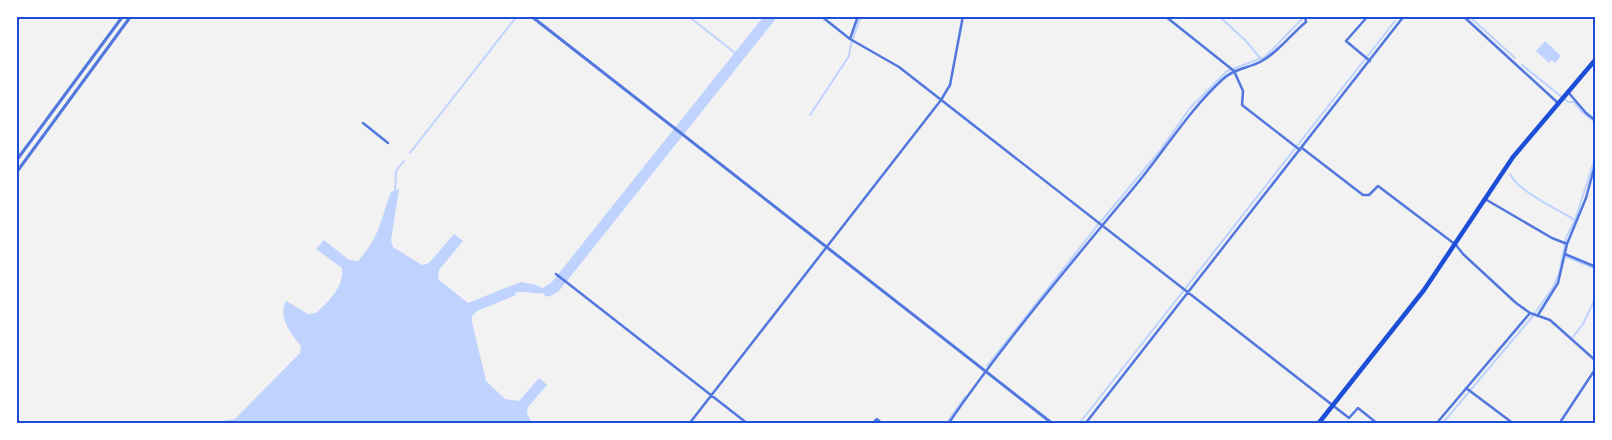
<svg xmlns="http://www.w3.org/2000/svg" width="1612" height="440" viewBox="0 0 1612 440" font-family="'Noto Sans',sans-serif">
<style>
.water{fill:#bfd3fe}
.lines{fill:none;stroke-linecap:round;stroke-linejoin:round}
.stream{stroke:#bfd3fe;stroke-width:2}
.river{stroke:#bfd3fe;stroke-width:11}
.minor{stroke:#5277de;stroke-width:2.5}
.tertiary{stroke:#5277de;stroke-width:3}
.primary{stroke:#1d4ed8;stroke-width:4.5}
.neatline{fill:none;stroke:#1d4ed8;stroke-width:2}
</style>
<rect width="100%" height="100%" fill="#f2f2f2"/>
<path class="water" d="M 1545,41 L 1561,56 L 1555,63 L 1552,60 L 1549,63 L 1536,51 Z
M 399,189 L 391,240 L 393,247 L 422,265 L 429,263 L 454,234 L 463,241 L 439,270 L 438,279 L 468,303 L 521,282 L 536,285 L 548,291 C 536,297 527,289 515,293 L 516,295 L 477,311 L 472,316 L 472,322 L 486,381 L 505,399 L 519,401 L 539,378 L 547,385 L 528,407 L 527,414 L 533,424 L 202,424 L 235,419 L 300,353 L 301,346 C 291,334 277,316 286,301 L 308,314 L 316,313 C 329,301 344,287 342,268 L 316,249 L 324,240 L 349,260 L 358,261 C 380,237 380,221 391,192 Z"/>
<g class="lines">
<path class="stream" d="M 688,16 L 739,56
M 1219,16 L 1246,41 L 1261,59
M 1473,16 L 1471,18 L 1515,58
M 1522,65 L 1568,102 L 1574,102 L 1582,112 L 1596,123
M 810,115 L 849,56 L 851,44 L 861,16
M 410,153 L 517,16
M 1510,174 C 1518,191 1558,210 1575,220
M 395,193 L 396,171 L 404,161
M 1565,256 L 1596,269
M 1573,337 L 1583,324 L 1594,301 L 1596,302
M 987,366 L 1097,226 L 1159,152 L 1190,108 L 1227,71 L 1265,57 L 1305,16
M 946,424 L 965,397
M 1079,424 L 1395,21
M 1442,424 L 1532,317 L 1552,289 L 1559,274 L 1566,238 L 1575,220 L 1596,155"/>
<path class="river" d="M 548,291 L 555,287 L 771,16"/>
<path class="minor" d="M 821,16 L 850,39 L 899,67 L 1349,418 L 1358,408 L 1378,424
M 1165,16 L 1234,71 L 1243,91 L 1242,105 L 1300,150
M 1368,16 L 1346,41 L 1370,61
M 1463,16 L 1558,103
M 850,39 L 858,16
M 1568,92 L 1586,113 L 1596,121
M 363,123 L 388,143
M 1302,148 L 1363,195 L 1369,195 L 1378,186 L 1456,245 L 1463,254 L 1516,303 L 1530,313 L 1550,320 L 1596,361
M 1485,199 L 1552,238 L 1567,244
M 1565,254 L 1596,267
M 556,274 L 748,424
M 1538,315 L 1558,283 L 1567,244 L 1586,198 L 1596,161
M 1466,388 L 1514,424
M 689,424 L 941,100 L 950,85 L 963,16
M 872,424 L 877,419 L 882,424
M 948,424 C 1006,340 1072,262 1136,185 C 1165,150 1189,110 1223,79 C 1233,69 1248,68 1260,62 C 1279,52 1290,35 1306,22 L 1305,16
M 1085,424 L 1404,16
M 1436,424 L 1530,313
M 1559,424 L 1596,368"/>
<path class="tertiary" d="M 531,16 L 1053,424
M 16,161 L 123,16
M 16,173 L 131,16"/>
<path class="primary" d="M 1318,424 L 1424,290 L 1513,157 L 1596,59"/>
</g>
<rect width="1612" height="440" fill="none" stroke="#ffffff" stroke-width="35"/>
<rect x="18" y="18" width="1576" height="404" class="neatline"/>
</svg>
